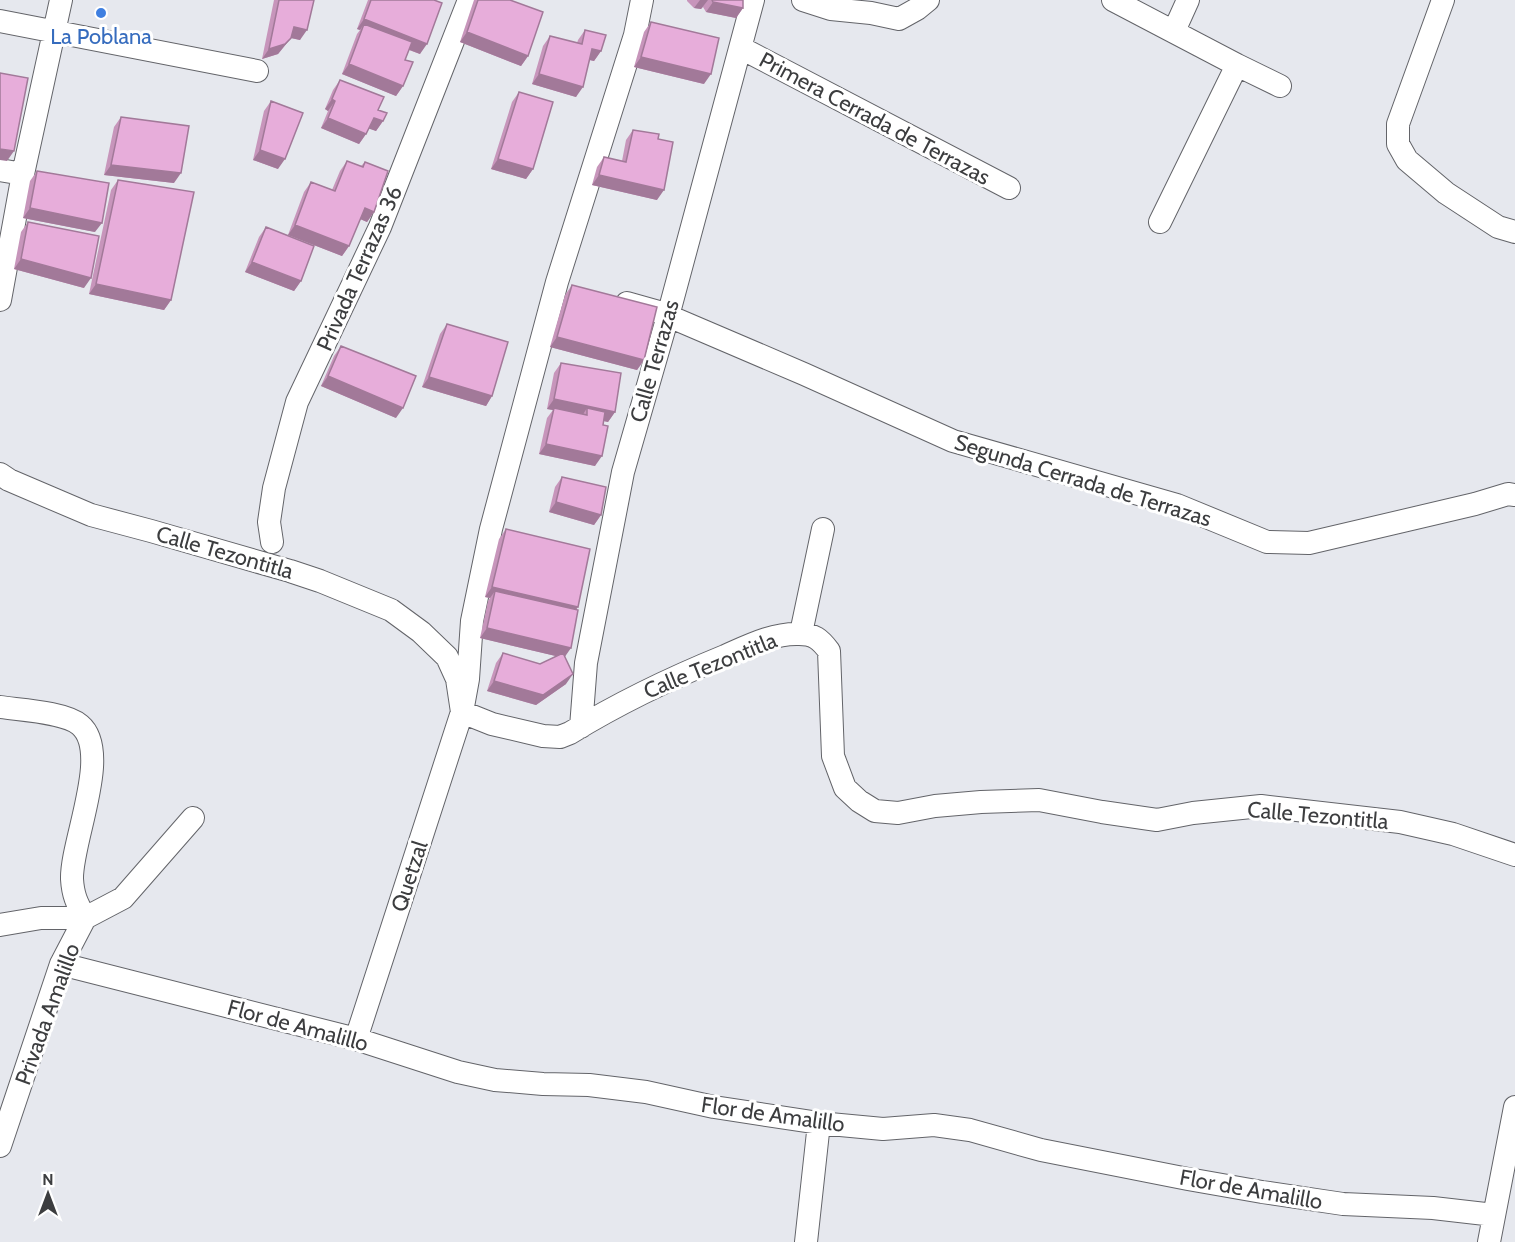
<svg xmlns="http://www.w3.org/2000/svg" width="1515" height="1242" viewBox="0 0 1515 1242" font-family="Cabin,sans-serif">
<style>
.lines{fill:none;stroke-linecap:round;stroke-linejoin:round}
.minor-casing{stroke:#636469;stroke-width:24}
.minor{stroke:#fff;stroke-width:22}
.wall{fill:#c795bb}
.shaded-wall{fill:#a27999}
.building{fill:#e7adda;stroke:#a27999;stroke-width:1.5}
.shop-dot{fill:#3f7fe0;stroke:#fff;stroke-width:2}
.labels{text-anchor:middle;stroke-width:6;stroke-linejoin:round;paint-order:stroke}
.shop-label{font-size:22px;fill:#366cbe;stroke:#fff}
.street-label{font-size:22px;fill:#3c3d3f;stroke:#fff}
</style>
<rect width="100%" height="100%" fill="#e6e8ee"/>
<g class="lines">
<g class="minor-casing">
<path id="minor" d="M 803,0 L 831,9 L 871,13 L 899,19 L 917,9 L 928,0
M 1113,0 L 1237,65 L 1280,86
M 1443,0 L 1398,124 L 1398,144 L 1407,160 L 1446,193 L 1498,227 L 1515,232
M 0,21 L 257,71
M 1174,31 L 1188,0
M 741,48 L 1009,188
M 0,170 L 23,174
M 1160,222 L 1237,65
M 0,300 L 23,174 L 61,0
M 627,303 L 659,312 L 804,374 L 953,441 L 1177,505 L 1267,542 L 1309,543 L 1475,504 L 1508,494 L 1515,495
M 0,474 L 9,480 L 91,515 L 151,531 L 290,571 L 320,581 L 391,610 L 421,632 L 447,657 L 457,679 L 462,712 L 492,724 L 543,736 L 560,737 L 570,733 C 619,703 671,678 725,656 C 748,646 773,633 799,634 C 814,634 820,639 829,651 L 833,756 L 845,788 L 859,801 L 875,811 L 898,813 L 935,806 L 981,802 L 1039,800 L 1102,812 L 1157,820 L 1193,813 L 1261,806 L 1400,822 L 1453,834 L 1515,855
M 272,542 L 269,522 L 274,488 L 297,402 L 380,227 L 469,0
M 801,633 L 823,529
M 0,707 C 20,710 65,712 80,725 C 112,752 71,841 72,879 C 73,896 77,903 85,918
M 581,727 L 586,663 L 623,472 L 668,316 L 753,0
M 0,925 L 41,918 L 85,918 L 123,898 L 193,818
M 61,964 L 356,1039 L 458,1072 L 495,1080 L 543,1084 L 589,1085 L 646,1092 L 714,1107 L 819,1123 L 883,1129 L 934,1125 L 970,1130 L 1041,1150 L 1188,1179 L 1262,1192 L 1343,1204 L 1433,1208 L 1494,1215
M 356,1039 L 462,712 L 468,679 L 472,621 L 491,529 L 557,282 L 635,35 L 642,0
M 0,1146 L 61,964 L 85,918
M 806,1242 L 819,1123
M 1489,1242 L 1515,1107"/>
</g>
<use href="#minor" class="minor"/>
</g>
<path class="wall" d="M 274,0 L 314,0 L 300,40 L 291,38 L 278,54 L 262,59 Z
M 368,0 L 434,0 L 420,54 L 409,50 L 405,60 L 403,86 L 396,96 L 342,74 L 357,34 L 360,30 L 357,29 Z
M 474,0 L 510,0 L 528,56 L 521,66 L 460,42 Z
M 687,0 L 743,0 L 743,8 L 736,18 L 706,12 L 703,7 L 701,9 L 694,8 L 687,1 Z
M 651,22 L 704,84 L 634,67 L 644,32 Z
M 585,30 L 601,51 L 594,61 L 590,60 L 576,97 L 532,84 L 543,46 L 550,36 L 577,43 L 578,40 Z
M 340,80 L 378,110 L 383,121 L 376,131 L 369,128 L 366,134 L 359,144 L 321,128 L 328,111 L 325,109 L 333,90 Z
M 519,92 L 533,169 L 526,179 L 491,169 L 512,102 Z
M 271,101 L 278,169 L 253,160 L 264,111 Z
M 121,117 L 174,183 L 104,175 L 114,127 Z
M 633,130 L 658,139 L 657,200 L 592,185 L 597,167 L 604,157 L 622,161 L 626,140 Z
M 347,161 L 361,166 L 365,162 L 374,212 L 367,222 L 360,219 L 349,246 L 342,256 L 288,235 L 304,192 L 311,182 L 332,190 L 340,171 Z
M 37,171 L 95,232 L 23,218 L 30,181 Z
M 118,180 L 171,300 L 164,310 L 89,294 L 111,190 Z
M 28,222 L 84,288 L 14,269 L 21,232 Z
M 266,227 L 301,281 L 294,291 L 245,272 L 259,237 Z
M 572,285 L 644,360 L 637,370 L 550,347 L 565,295 Z
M 447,324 L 492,396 L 486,406 L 422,387 L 440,334 Z
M 341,346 L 396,418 L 321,386 L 334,356 Z
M 561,363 L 615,412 L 608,422 L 604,421 L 595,466 L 539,454 L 547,418 L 553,410 L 547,409 L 554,373 Z
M 562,477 L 601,515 L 594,525 L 549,512 L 555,487 Z
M 506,529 L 576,610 L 565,657 L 566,684 L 536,705 L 487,691 L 496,663 L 503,653 L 540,664 L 556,656 L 480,638 L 488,601 L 490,598 L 485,597 L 499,539 Z"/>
<path class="shaded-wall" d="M 700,0 L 708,0 L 701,9 L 694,8 Z
M 713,2 L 743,8 L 736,18 L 706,12 Z
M 364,19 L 427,44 L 420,54 L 361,31 L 364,24 L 360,30 L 357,29 Z
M 294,27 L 307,30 L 300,40 L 291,38 L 278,54 L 262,59 L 269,49 Z
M 467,32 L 528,56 L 521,66 L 460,42 Z
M 592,49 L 601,51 L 594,61 L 585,59 Z
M 641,57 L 711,74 L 704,84 L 634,67 Z
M 349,64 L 403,86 L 396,96 L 342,74 Z
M 539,74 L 583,87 L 576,97 L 532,84 Z
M 332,99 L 335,101 L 328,111 L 325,109 Z
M 328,118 L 366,134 L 359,144 L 321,128 Z
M 374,118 L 383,121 L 376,131 L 367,128 Z
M 0,149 L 14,151 L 7,161 L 0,160 Z
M 260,150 L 285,159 L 278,169 L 253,160 Z
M 498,159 L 533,169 L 526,179 L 491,169 Z
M 111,165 L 181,173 L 174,183 L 104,175 Z
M 599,175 L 664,190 L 657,200 L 592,185 Z
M 30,208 L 102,223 L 95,232 L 23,218 Z
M 365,208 L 374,212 L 367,222 L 358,218 Z
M 295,225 L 349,246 L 342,256 L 288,235 Z
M 21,259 L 91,278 L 84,288 L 14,269 Z
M 252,262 L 301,281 L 294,291 L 245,272 Z
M 96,284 L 171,300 L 164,310 L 89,294 Z
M 557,337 L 644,360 L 637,370 L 550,347 Z
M 328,376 L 403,408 L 396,418 L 321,386 Z
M 429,377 L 492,396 L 486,406 L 422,387 Z
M 554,399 L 615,412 L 608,422 L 585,417 L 587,415 L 587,408 L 582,416 L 554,408 L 553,410 L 547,409 Z
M 546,444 L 602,456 L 595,466 L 539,454 Z
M 556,502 L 601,515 L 594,525 L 549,512 Z
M 492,587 L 578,607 L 571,617 L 495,591 L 490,598 L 485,597 Z
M 487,628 L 571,648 L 564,658 L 480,638 Z
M 573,674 L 566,684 L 536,705 L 487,691 L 494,681 Z"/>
<path class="building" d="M 279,0 L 314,0 L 307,30 L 294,27 L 291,38 L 285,44 L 269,49 Z
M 371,0 L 434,0 L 442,3 L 427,44 L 364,19 Z
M 478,0 L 510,0 L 543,12 L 528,56 L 467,32 Z
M 712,0 L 743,0 L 743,8 L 713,2 Z
M 651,22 L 719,38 L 711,74 L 641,57 Z
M 364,24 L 412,42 L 405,60 L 413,62 L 403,86 L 349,64 Z
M 585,30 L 606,35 L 601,51 L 592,49 L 583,87 L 539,74 L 550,36 L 582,44 Z
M 0,73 L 28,78 L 14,151 L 0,149 Z
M 340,80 L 384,97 L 378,110 L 387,113 L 383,121 L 374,118 L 366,134 L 328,118 L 335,101 L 332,99 Z
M 519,92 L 553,102 L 533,169 L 498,159 Z
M 271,101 L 303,113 L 285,159 L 260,150 Z
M 121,117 L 189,126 L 181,173 L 111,165 Z
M 633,130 L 659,134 L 658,139 L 673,142 L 664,190 L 599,175 L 604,157 L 626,162 Z
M 347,161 L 363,167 L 365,162 L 388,171 L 374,212 L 365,208 L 349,246 L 295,225 L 311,182 L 335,191 Z
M 37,171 L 109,183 L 102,223 L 30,208 Z
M 118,180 L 194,192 L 171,300 L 96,284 Z
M 28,222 L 99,236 L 91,278 L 21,259 Z
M 266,227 L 314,246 L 301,281 L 252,262 Z
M 572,285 L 657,307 L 644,360 L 557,337 Z
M 447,324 L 508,342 L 492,396 L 429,377 Z
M 341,346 L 416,376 L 403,408 L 328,376 Z
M 561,363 L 621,373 L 615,412 L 554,399 Z
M 554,408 L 587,415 L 587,408 L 605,412 L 603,425 L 608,426 L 602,456 L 546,444 Z
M 562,477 L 606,487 L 601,515 L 556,502 Z
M 506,529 L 590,549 L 578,607 L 492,587 Z
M 495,591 L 578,610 L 571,648 L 487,628 Z
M 503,653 L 540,664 L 563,653 L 573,674 L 543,695 L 494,681 Z"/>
<circle class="shop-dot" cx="101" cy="13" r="6"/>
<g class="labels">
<g class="shop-label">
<text x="101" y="44">La Poblana</text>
</g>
<g class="street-label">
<text transform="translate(875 118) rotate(28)" y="8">Primera Cerrada de Terrazas</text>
<text transform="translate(359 268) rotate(-66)" y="8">Privada Terrazas 36</text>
<text transform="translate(654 361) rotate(-74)" y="8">Calle Terrazas</text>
<text transform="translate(1083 480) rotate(17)" y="8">Segunda Cerrada de Terrazas</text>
<text transform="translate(225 552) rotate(16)" y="8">Calle Tezontitla</text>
<text transform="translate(710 665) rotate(-22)" y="8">Calle Tezontitla</text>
<text transform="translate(1318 815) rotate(5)" y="8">Calle Tezontitla</text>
<text transform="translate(409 876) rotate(-72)" y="8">Quetzal</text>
<text transform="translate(47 1014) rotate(-70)" y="8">Privada Amalillo</text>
<text transform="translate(298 1025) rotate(15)" y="8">Flor de Amalillo</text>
<text transform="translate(773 1114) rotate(8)" y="8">Flor de Amalillo</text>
<text transform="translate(1251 1189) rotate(10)" y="8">Flor de Amalillo</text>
</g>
</g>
<g transform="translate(48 1194)" stroke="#ffffff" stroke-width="4.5" paint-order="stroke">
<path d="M0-4.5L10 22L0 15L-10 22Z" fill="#3c3d3f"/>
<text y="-9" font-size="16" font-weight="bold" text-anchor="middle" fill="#3c3d3f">N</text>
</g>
</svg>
